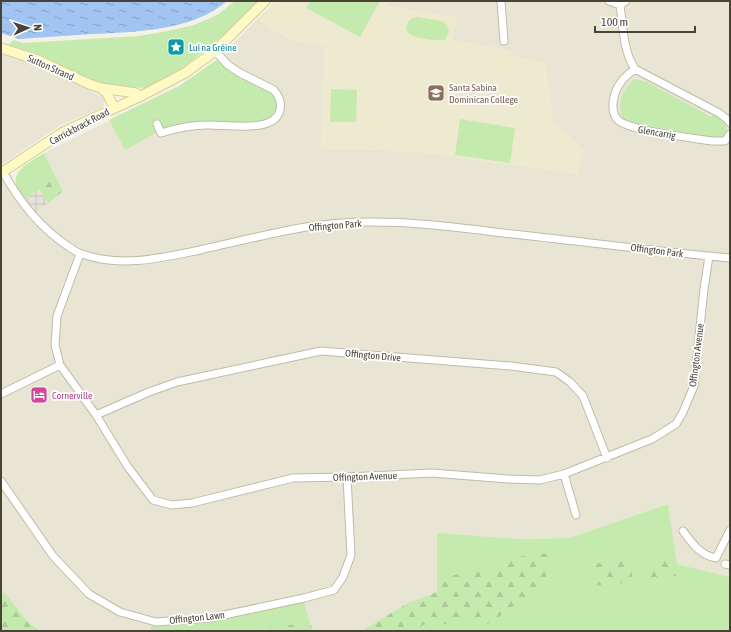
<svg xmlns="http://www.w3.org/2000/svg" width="731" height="632" viewBox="0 0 731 632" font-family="'Asap Condensed',sans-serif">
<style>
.residential{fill:#e8e5d4}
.industrial{fill:url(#industrial-grid)}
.education{fill:#edead0}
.green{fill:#c5eaae}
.forest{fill:url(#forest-firs)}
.water{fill:url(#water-ripples)}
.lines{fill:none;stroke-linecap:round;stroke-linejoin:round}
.street-casing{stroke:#c0bba9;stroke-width:9}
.secondary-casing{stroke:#d6cf95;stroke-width:11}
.street{stroke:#fff;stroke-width:7}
.secondary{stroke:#fffac5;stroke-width:9}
.labels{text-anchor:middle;stroke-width:3.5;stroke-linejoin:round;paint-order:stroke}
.culture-label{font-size:10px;fill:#0d838f;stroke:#fff;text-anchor:start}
.street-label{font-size:10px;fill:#474335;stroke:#fff}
.education-label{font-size:10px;fill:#785e54;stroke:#fff;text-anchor:start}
.hotel-label{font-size:10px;fill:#b23c85;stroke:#fff;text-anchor:start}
</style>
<defs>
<pattern id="industrial-grid" width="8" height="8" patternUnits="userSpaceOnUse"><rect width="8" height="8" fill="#e6e3db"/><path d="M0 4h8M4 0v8" fill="none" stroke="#c7c4bd"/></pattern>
<pattern id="forest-firs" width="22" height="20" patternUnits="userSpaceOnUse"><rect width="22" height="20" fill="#c5eaae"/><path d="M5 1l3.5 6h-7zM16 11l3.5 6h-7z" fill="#abca96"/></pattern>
<pattern id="water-ripples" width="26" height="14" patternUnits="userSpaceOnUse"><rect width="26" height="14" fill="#a1c4f3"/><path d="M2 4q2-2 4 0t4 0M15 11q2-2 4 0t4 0" fill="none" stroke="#85a1c6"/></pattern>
</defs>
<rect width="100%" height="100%" fill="#f4f2e7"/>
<path class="residential" d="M 390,1 L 730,1 L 730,577 L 677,564 L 668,504 L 569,538 L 519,539 L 437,592 L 372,631 L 42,631 L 28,622 L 4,593 L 1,594 L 1,183 L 4,181 L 17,187 L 35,212 L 63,191 L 44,153 L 181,85 L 218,59 L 257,19 L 289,39 L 325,46 L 321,148 L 410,151 L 585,151 L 553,122 L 545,63 L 510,56 L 511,51 L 452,40 L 457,18 L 387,6 Z
M 1,52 L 16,56 L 106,98 L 103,107 L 61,125 L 1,165 Z"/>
<path class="industrial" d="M 39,189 L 48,203 L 35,213 L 25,199 Z"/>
<path class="education" d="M 275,1 L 390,1 L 387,6 L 457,18 L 453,40 L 511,51 L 510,56 L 545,63 L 553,122 L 585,151 L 577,174 L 410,151 L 321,148 L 325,46 L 289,39 L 257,19 Z"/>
<path class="green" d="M 235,1 L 260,1 L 221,37 L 183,68 L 145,88 L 128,87 L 103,84 L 66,68 L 41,55 L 8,45 L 14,40 L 23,43 L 139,36 L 168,31 L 194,25 L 217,15 Z
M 310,1 L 380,1 L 360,37 L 306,8 Z
M 417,17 L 442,21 L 447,25 L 449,32 L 445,40 C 439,41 417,39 411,35 C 401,29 408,18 417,17 Z
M 218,59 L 236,74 L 265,89 L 276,97 L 276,109 L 270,118 L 256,122 L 193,122 L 167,127 L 125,150 L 109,120 L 181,85 Z
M 634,79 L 647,82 L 711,117 L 713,114 C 721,119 725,121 727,131 L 723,138 L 719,139 L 628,122 L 622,118 C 618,99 621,93 634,79 Z
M 331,89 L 357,90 L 356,122 L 330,122 Z
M 460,119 L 515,128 L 510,163 L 455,155 Z
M 44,153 L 56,177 L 25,199 C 22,195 19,192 17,188 C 10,170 32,161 44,153 Z
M 668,504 L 677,564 L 730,577 L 730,631 L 374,631 L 437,592 L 437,533 L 518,539 L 569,538 Z
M 304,601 L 310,624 L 279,625 L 248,631 L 151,631 L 151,626 L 207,623 Z"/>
<path class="forest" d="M 56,177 L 63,191 L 48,203 L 39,189 Z
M 553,553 L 544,583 L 496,619 L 480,628 L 472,630 L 469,622 L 460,621 L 446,624 L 432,622 L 421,626 L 419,631 L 362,631 L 406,604 L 437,592 L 441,577 L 481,571 L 514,557 Z
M 645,558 L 669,558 L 676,576 L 647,580 Z
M 630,560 L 633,582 L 592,586 L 590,564 Z
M 4,592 L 28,622 L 41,631 L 1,631 L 1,594 Z
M 310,624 L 314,631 L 248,631 L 279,625 Z"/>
<path class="water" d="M 1,1 L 227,1 C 193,31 135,32 92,34 C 68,36 43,37 19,39 L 1,33 Z"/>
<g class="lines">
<g class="street-casing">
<path id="street" d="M 501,1 L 504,41
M 609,1 L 620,5 L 626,1
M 620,5 C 623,26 623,51 635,69 L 719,113 L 728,120 L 730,123
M 635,69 C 630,73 624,77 621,82 C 614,91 608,112 619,121 C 632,131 692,138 712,141 L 725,141 L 730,134
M 157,124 L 161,133 C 177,128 190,125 207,125 C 226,124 275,134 280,110 C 282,102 279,96 274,90 L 240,73 L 228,65 L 215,51
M 3,172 C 19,201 40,228 69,247 C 73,249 77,253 82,254 C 121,268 161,258 200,250 C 235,242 271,233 306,227 C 372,216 437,225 503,233 C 578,241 654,251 730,258
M 80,254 L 57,316 L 55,345 L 60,365 L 96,415 L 128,467 L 153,500 L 172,505 L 192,503 L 293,478 L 347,477 L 432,473 L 508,479 L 540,480 L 564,474 L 652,439 L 676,424 L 683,412 L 694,386 L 704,289 L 709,256
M 1,394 L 60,365
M 96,415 L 149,392 L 177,382 L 321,351 L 511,366 L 556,372 L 570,382 L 583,396 L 607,458
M 564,474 L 576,515
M 1,481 L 53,556 L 89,594 L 120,612 L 156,622 L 210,618 L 304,598 L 334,590 L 343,577 L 351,555 L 347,477
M 683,531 C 692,543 700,555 716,558 L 730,530
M 725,564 L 730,565"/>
</g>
<g class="secondary-casing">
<path id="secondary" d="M 1,48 L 38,60 L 89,84 L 101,88 L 136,93 L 139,97
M 101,88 L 107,93 L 114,108
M 1,173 L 63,132 L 139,97 L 185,73 L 215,51 L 265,1"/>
</g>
<use href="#street" class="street"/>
<use href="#secondary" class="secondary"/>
</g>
<defs>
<g id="sight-square" transform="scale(0.9)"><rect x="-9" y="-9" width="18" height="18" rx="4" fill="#0f9aa8" stroke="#fff"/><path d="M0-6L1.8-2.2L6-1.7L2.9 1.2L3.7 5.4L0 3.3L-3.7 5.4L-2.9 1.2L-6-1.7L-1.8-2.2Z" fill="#fff"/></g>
<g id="school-square" transform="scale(0.9)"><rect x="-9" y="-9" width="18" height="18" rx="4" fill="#8d6e63" stroke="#fff"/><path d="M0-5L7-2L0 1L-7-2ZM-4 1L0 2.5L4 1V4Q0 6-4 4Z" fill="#fff"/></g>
<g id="hotel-square" transform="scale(0.9)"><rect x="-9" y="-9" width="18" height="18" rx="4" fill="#d1479c" stroke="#fff"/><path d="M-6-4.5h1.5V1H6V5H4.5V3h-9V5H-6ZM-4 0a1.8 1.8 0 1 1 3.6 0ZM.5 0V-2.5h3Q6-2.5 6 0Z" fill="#fff"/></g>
</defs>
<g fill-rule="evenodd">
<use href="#sight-square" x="176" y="47"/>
<use href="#school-square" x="436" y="93"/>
<use href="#hotel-square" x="39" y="395"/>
</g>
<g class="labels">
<g class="culture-label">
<text x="189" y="51">Luí na Gréine</text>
</g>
<g class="street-label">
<text transform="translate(51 67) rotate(24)" y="4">Sutton Strand</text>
<text transform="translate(79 126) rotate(-28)" y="4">Carrickbrack Road</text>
<text transform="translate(657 132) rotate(10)" y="4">Glencarrig</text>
<text transform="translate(335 225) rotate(-5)" y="4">Offington Park</text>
<text transform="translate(657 250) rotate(7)" y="4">Offington Park</text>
<text transform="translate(373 355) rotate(5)" y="4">Offington Drive</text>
<text transform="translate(696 355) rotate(-83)" y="4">Offington Avenue</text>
<text transform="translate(365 476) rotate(-2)" y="4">Offington Avenue</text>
<text transform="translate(197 617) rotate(-6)" y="4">Offington Lawn</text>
</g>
<g class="education-label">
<text x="449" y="91">Santa Sabina<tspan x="449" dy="12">Dominican College</tspan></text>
</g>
<g class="hotel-label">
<text x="52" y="399">Cornerville</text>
</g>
</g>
<rect width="731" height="632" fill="none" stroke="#474335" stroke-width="4"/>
<g transform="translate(28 28) rotate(87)" stroke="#ffffff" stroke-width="3" paint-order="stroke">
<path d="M0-3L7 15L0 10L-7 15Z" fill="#474335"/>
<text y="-6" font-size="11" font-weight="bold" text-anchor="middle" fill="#474335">N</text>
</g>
<path d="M595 26v6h100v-6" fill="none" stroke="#474335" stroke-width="2"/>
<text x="601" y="26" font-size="12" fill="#474335" stroke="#ffffff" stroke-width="3" paint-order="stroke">100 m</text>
</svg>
